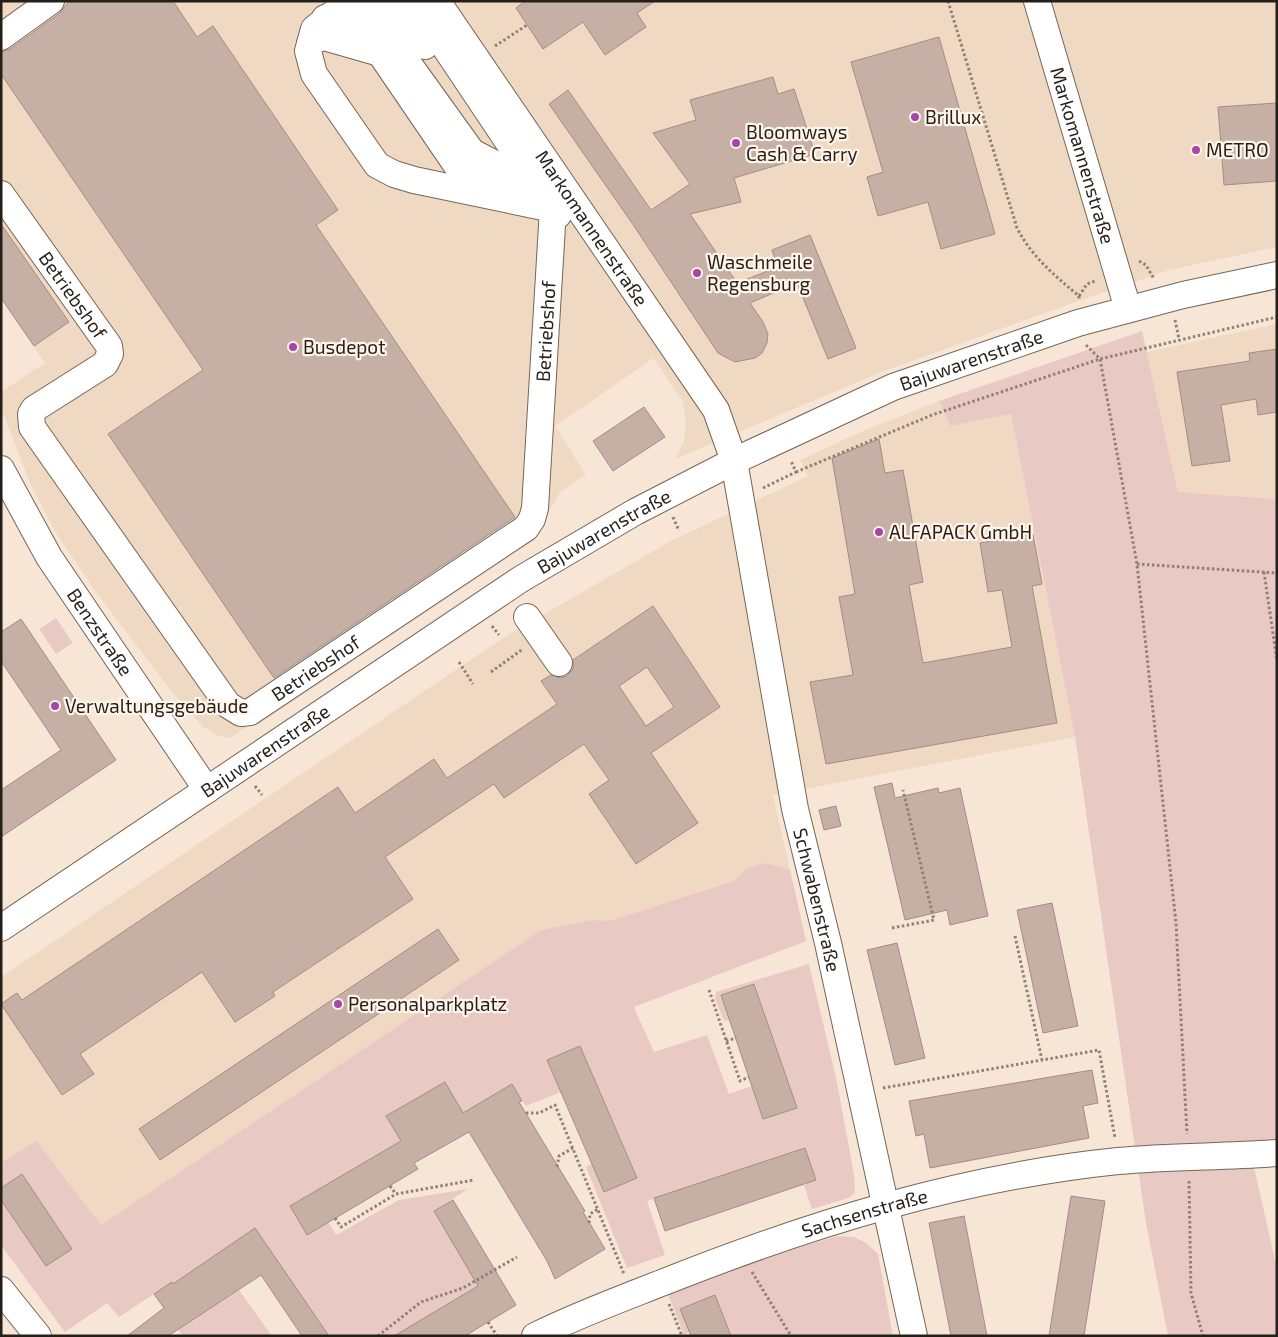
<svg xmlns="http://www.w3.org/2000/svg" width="1278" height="1337" viewBox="0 0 1278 1337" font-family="'Exo 2',sans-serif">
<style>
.built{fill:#efd9c3}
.green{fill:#e8c9c4}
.building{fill:#c6b0a6;stroke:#a28d83;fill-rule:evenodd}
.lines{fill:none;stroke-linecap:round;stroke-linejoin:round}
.minor-casing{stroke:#756657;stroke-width:28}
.path{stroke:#8e8277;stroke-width:3;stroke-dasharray:2.5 2.5;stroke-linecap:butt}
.minor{stroke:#fff;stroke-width:26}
.poi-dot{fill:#a944a8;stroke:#fff5ea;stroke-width:2}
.labels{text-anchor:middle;stroke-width:4.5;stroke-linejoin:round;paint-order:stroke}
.poi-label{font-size:19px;fill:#251f19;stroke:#fff5ea;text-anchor:start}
.street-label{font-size:19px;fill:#251f19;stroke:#fff5ea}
</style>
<rect width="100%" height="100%" fill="#f7e6d5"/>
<path class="built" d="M 1,1 L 69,1 L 1,47 Z
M 173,1 L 1277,1 L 1277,247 L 1169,270 L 1067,305 L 879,373 L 675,459 L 684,441 L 686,422 L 683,402 L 654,358 L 555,426 L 586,475 L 561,491 L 536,532 L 230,738 L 217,735 L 203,727 L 169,688 L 98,595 L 56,533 L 31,485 L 1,408 L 1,392 L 45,363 L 1,298 L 1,74 L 203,370 L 108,434 L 278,683 L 518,521 L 316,225 L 338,210 L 213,27 L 197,37 Z
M 1277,324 L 1277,499 L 1178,492 L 1147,352 Z
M 939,401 L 950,426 L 1011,414 L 1075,737 L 773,795 L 806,941 L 409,1089 L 65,1332 L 1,1245 L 1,977 L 503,638 L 671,541 L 808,476 L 800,460 L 865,430 Z"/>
<path class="green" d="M 1142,331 L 1178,492 L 1277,499 L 1277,1139 L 1249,1145 L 1277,1269 L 1277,1336 L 1168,1336 L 1146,1223 L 1075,737 L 1011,414 L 950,426 L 939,401 Z
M 56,618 L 73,643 L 56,654 L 39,629 Z
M 765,863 L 790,870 L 806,941 L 634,1007 L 654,1052 L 707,1035 L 729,1094 L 752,1086 L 764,1119 L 797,1108 L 755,984 L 721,995 L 729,1020 L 724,1021 L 715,999 L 716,992 L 809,964 L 836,1078 L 854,1174 L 855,1193 L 848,1198 L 812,1209 L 804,1185 L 816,1180 L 805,1148 L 647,1201 L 665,1255 L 627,1268 L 586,1167 L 592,1164 L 604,1192 L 637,1177 L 580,1046 L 547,1060 L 561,1092 L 526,1106 L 512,1085 L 463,1113 L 386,1116 L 401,1141 L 290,1206 L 307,1235 L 328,1222 L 336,1235 L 399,1200 L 468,1189 L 434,1211 L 466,1265 L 485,1253 L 498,1274 L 394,1336 L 329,1336 L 255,1228 L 198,1268 L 221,1302 L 239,1290 L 272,1336 L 182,1336 L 178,1329 L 195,1316 L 154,1294 L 119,1317 L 107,1303 L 65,1332 L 1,1245 L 1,1163 L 36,1141 L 101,1225 L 541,930 L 593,920 L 610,921 L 734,881 L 746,869 Z
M 837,1236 L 854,1237 L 866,1243 L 878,1254 L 893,1336 L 731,1336 L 715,1296 L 680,1309 L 689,1332 L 684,1335 L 668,1294 L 737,1267 Z"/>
<path class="building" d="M 69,1 L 173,1 L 197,37 L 213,26 L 338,210 L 316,225 L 515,517 L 274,678 L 108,434 L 203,370 L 1,74 L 1,52 L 10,49 L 60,13 Z
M 525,1 L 655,1 L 637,13 L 646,27 L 605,55 L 583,22 L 543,49 L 516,8 Z
M 939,37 L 995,234 L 941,249 L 928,202 L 878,216 L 867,177 L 883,172 L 851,62 Z
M 773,77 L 778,94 L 794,89 L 815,154 L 734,178 L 741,202 L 690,214 L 737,283 L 778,267 L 772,250 L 810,235 L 856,348 L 828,359 L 797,283 L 750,303 L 763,322 L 768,334 L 767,343 L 762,353 L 755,358 L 735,362 L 718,353 L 632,223 L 549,104 L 568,90 L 651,210 L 690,184 L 653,133 L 696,120 L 690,100 Z
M 1277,103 L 1277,181 L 1224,185 L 1218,107 Z
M 1,224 L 69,322 L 34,346 L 1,298 Z
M 1277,349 L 1277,412 L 1258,415 L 1256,399 L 1221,405 L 1230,461 L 1192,466 L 1177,372 L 1250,361 L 1249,353 Z
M 644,407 L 665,437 L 613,471 L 593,441 Z
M 879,439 L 885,473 L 903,470 L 923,582 L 909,585 L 923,663 L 1012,647 L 1002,590 L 988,592 L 980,543 L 1033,534 L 1042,584 L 1032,586 L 1057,723 L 826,764 L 810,682 L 853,675 L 839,597 L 855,594 L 832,458 Z
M 653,606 L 720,707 L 651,753 L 698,823 L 636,864 L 589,794 L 609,780 L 584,744 L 504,798 L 494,784 L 385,857 L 413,899 L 273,992 L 275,996 L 235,1022 L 202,972 L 80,1054 L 94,1074 L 62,1095 L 1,1004 L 17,993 L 22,1000 L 338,787 L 355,813 L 434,759 L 447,778 L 557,704 L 541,681 L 551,675 L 560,678 L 567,676 L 573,669 L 573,660 ZM 647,667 L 674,707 L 646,726 L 619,686 Z
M 21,619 L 116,760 L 1,837 L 1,790 L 61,750 L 1,661 L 1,632 Z
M 892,783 L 895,798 L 938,788 L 939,793 L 960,788 L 988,916 L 950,925 L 947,910 L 905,920 L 874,787 Z
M 836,806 L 841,826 L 824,830 L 819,810 Z
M 1052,903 L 1078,1026 L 1043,1033 L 1017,910 Z
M 438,929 L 459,960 L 160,1160 L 139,1129 Z
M 897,943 L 925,1058 L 895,1065 L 867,950 Z
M 754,984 L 797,1108 L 763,1119 L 721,995 Z
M 580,1046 L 637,1178 L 604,1192 L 547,1060 Z
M 1092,1070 L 1098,1103 L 1083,1106 L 1089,1138 L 930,1168 L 924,1134 L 916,1136 L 909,1101 Z
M 445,1082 L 463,1113 L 512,1084 L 522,1101 L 519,1102 L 585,1211 L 583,1212 L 605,1249 L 555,1279 L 547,1261 L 469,1132 L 414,1163 L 418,1169 L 307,1235 L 290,1206 L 401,1141 L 386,1116 Z
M 805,1148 L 816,1180 L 665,1231 L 654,1198 Z
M 22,1174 L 72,1249 L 46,1266 L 1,1200 L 1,1188 Z
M 1071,1196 L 1105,1201 L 1084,1336 L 1049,1336 Z
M 453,1200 L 516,1305 L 465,1336 L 394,1336 L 478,1286 L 434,1211 Z
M 964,1216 L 987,1336 L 951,1336 L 929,1223 Z
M 255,1228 L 329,1336 L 302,1336 L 261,1275 L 168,1336 L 127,1336 L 164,1308 L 154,1294 L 172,1282 L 173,1284 Z
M 715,1295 L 731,1336 L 691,1336 L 680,1309 Z"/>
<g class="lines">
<g class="minor-casing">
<g id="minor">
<path d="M 360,1 L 339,9 L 314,29 L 308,51 L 314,74 L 377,165 L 394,174 L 414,180 L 553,209 L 558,215"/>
<path id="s1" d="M 437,1 L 716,410 L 734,461 L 795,809 L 828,943 L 914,1336"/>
<path id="s2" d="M 1037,1 L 1128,309"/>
<path d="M 357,2 C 398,13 400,10 425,46"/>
<path d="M 325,18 L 382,32 L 390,38 L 472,152 L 501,167"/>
<path d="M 1,37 L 51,1"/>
<path d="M 310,44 L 317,39 L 324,37 L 380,53 L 457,166 L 533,183"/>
<path id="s3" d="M 1,194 L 109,346 L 110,354 L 105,364 L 34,409 L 31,414 L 32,427 L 228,705 L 241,713 L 250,712 L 526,528 L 532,519 L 535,508 L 553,209 L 414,1"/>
<path id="s4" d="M 1,469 L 49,557 L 207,790"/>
<path d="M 527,617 L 559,663"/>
<path id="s5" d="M 1,928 L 521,579 L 635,512 L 734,461 L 893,387 L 1078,323 L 1183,295 L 1277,275"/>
<path d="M 1,1290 L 38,1336"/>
<path id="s6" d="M 535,1336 C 577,1315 621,1299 664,1282 C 810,1224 961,1177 1118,1161 C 1171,1156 1224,1157 1277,1153"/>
</g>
</g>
<path class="path" d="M 948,1 L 1017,228 C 1032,257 1054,275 1079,296 L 1079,300
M 495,46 L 527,25
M 1139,261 L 1146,265 L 1154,279
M 1079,296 L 1087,284 L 1095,281
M 1175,320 L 1179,339
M 1086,345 L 1100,359 L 1137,564 L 1176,923 L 1187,1134
M 796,472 L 932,415 L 1100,359 L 1277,317
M 763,488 L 796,472 L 791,461
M 673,517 L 679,531
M 1137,564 L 1277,573
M 1264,572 L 1277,661
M 492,626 L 499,635
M 459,662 L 473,684
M 491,672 L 523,649
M 255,786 L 262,795
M 892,928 L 934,920 L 903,790
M 1015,936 L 1042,1060
M 709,990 L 740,1081 L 749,1077
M 726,1041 L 736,1038
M 883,1088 L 1099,1050 L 1115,1138
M 526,1113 L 539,1113 L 555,1105 L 624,1274
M 557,1167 L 559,1156 L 573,1148
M 1189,1181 L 1191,1293 L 1203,1336
M 390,1186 L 396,1194
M 335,1218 L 341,1227 L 396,1194 L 474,1180
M 589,1223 L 590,1214 L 598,1209
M 752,1272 L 791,1336
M 669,1304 L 682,1336
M 488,1322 L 497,1336
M 378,1336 L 421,1302 L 463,1288 L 517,1257"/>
<use href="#minor" class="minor"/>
</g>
<g class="poi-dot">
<circle cx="915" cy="117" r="5"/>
<circle cx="736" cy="143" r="5"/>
<circle cx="1196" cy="150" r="5"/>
<circle cx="697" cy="273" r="5"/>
<circle cx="293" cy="347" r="5"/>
<circle cx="879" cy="532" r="5"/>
<circle cx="55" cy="706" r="5"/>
<circle cx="338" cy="1004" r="5"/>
</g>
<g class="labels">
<g class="poi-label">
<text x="925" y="124">Brillux</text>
<text x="746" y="139">Bloomways<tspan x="746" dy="22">Cash &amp; Carry</tspan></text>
<text x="1206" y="157">METRO</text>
<text x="707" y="269">Waschmeile<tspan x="707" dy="22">Regensburg</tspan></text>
<text x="303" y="354">Busdepot</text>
<text x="889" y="539">ALFAPACK GmbH</text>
<text x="65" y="713">Verwaltungsgebäude</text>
<text x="348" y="1011">Personalparkplatz</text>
</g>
<g class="street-label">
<text dy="7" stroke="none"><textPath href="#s2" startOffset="161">Markomannenstraße</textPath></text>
<text dy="7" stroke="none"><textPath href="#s1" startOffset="275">Markomannenstraße</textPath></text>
<text dy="7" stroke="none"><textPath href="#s3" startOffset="124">Betriebshof</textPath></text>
<text dy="7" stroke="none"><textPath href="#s3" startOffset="1204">Betriebshof</textPath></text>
<text dy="7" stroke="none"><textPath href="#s5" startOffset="1128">Bajuwarenstraße</textPath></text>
<text dy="7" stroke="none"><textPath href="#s5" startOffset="722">Bajuwarenstraße</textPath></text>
<text dy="7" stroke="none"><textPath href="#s4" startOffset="191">Benzstraße</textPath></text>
<text dy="7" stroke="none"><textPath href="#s3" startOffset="752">Betriebshof</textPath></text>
<text dy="7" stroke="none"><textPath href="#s5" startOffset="318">Bajuwarenstraße</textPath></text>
<text dy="7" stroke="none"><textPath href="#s1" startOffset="996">Schwabenstraße</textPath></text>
<text dy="7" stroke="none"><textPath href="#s6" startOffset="352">Sachsenstraße</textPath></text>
</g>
</g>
<rect width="1278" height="1337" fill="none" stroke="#251f19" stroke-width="5"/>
</svg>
